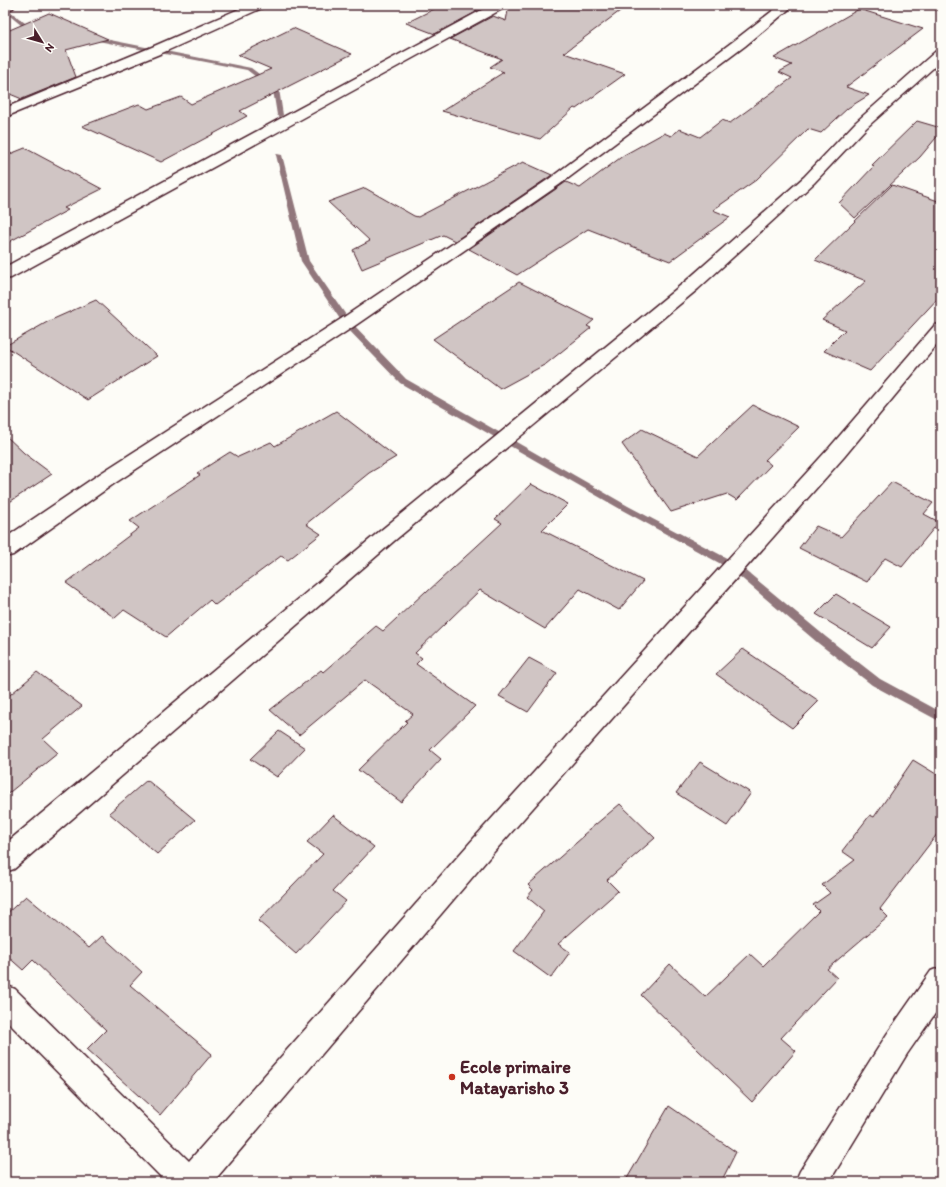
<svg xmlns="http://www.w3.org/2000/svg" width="946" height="1187" viewBox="0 0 946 1187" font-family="Itim,sans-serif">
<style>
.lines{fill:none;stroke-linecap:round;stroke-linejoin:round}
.stream{fill:#91777b;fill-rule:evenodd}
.building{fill:#d0c5c4;stroke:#4a1f2b}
.street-casing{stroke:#4a1f2b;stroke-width:3}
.street{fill:#fdfcf7;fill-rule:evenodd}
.poi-dot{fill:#c8321e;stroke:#fdfcf7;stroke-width:1.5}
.labels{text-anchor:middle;stroke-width:4;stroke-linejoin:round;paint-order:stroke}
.near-poi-label{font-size:18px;font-weight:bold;fill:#4a1f2b;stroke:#fdfcf7;text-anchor:start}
</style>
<rect width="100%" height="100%" fill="#fdfcf7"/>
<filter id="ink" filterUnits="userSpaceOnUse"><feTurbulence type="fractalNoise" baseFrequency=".025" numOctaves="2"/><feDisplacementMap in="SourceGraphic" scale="8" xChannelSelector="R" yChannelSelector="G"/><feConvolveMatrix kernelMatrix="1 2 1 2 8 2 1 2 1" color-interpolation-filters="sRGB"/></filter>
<g filter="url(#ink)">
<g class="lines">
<path class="stream" d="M 5,7 L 25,23 L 40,27 L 37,29 L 21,25 L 5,12 Z
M 90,36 L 251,68 L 279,89 L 283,115 L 280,117 L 277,115 L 273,90 L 247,70 L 88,39 L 88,37 Z
M 277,154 L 282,155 L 309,261 L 350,321 L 406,379 L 628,506 L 738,564 L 826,637 L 880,679 L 941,712 L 941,722 L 872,685 L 818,643 L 732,570 L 622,510 L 400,383 L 344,325 L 301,261 L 276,155 Z"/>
</g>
<path class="building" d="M 442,5 L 462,5 L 478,11 L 435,34 L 406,23 Z
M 509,5 L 628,5 L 564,53 L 625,74 L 576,109 L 574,108 L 540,139 L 442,111 L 504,72 L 490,67 L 502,59 L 450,39 L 493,16 L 506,21 Z
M 859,9 L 923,29 L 846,87 L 869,95 L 848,108 L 821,133 L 808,129 L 756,180 L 713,210 L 730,217 L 670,261 L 588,229 L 517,275 L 469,249 L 566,182 L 580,188 L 624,155 L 664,133 L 671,136 L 680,129 L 700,137 L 722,120 L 730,123 L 792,78 L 779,72 L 792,65 L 774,58 Z
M 49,13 L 108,39 L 66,50 L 76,77 L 22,99 L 5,92 L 5,32 Z
M 293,28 L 352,54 L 240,111 L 247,116 L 161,162 L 82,126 L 139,104 L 148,109 L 181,97 L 191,104 L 271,69 L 238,55 Z
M 917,121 L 941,128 L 941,132 L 920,157 L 855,218 L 839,203 L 874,166 L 872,165 Z
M 25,148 L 102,189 L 64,208 L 68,210 L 5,244 L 5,156 Z
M 523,162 L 552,175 L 455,241 L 443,235 L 362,269 L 353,250 L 370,241 L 328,202 L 365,188 L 414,216 L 418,217 Z
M 892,185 L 941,202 L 941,295 L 870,371 L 824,351 L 845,330 L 822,320 L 866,281 L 815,260 Z
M 519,282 L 594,320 L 587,326 L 591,328 L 546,364 L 500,389 L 433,339 Z
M 96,300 L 157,356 L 88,400 L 5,346 L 49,321 Z
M 753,405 L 799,427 L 765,460 L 771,465 L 737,500 L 727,494 L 671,512 L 622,444 L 642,429 L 698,456 Z
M 336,411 L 396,457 L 369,473 L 306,524 L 321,534 L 288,560 L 281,556 L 215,605 L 210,600 L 166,637 L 124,610 L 115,618 L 66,583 L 139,528 L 130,521 L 200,475 L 197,473 L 230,452 L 238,457 L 271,442 L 275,446 Z
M 5,435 L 24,453 L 52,474 L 5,505 Z
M 892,482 L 933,503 L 924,514 L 939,522 L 902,567 L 885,558 L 867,582 L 799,548 L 816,526 L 841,537 Z
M 531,484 L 568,504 L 542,530 L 643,581 L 619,610 L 580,589 L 545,629 L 480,590 L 415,653 L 422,658 L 416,664 L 475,706 L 430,750 L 441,759 L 401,802 L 358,770 L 407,722 L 405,721 L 413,714 L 365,680 L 299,735 L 270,710 L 321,670 L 323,672 L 376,626 L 383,631 L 426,591 L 427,592 L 502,523 L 495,519 Z
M 836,594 L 891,627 L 872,648 L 816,614 Z
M 743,649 L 819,701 L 792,728 L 716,674 Z
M 529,658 L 557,673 L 528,712 L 499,696 Z
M 37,672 L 82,706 L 43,739 L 58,753 L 5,796 L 5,699 Z
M 279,731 L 305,748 L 277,777 L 250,759 Z
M 913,760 L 941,777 L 941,829 L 880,909 L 888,917 L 827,969 L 837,978 L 781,1038 L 796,1051 L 752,1102 L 641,995 L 670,964 L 705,997 L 750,954 L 763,966 L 819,911 L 813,905 L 830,893 L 822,885 L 855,860 L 842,851 L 870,815 L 874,817 Z
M 700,762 L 751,793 L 727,826 L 676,793 Z
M 147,780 L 195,820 L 157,854 L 109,813 Z
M 620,804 L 655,838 L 607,880 L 618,891 L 558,944 L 570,952 L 551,978 L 514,951 L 544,911 L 527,897 L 533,890 L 528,885 L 584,836 L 583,835 Z
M 333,815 L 374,847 L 333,891 L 346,901 L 296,954 L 258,921 L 323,854 L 307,842 Z
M 26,896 L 89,948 L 102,936 L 142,972 L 130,985 L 212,1054 L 160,1115 L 87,1049 L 106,1030 L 33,960 L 23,970 L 5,954 L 5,915 Z
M 669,1106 L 736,1152 L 721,1182 L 625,1182 Z"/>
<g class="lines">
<g class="street-casing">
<path id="street" d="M 5,5 L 15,5 L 13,8 L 5,11 Z
M 248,5 L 264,5 L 262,8 L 162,53 L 5,117 L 5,108 L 152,47 Z
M 491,5 L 506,5 L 504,8 L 11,278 L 5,279 L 5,267 Z
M 780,5 L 794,5 L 745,46 L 559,185 L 353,327 L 115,483 L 13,555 L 5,557 L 5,538 L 101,473 L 341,319 L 549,179 L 735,40 Z
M 941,50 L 941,61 L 866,128 L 814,183 L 698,289 L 394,541 L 14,869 L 5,872 L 5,844 L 380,531 L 686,281 L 804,177 L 856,122 L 936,51 Z
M 941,324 L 941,340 L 844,457 L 493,853 L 213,1182 L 166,1182 L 5,1019 L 5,985 L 15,989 L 189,1161 L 475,837 L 830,447 L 935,325 Z
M 941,967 L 941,1005 L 907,1054 L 829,1182 L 795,1182 L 800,1171 L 887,1034 L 931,971 Z"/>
</g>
<use href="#street" class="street"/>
</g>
</g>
<circle class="poi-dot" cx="452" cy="1077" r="4"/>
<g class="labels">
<g class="near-poi-label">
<text x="460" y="1073">Ecole primaire<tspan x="460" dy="21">Matayarisho 3</tspan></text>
</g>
</g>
<rect width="946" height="1187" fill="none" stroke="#fdfcf7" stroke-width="20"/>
<rect x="10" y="10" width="926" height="1167" fill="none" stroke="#4a1f2b" stroke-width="1.5" filter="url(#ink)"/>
<g transform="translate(42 42) rotate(127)" stroke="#fdfcf7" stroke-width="3" paint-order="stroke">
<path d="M0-3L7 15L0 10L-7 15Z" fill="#4a1f2b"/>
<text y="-6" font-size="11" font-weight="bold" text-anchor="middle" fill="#4a1f2b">N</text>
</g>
</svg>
